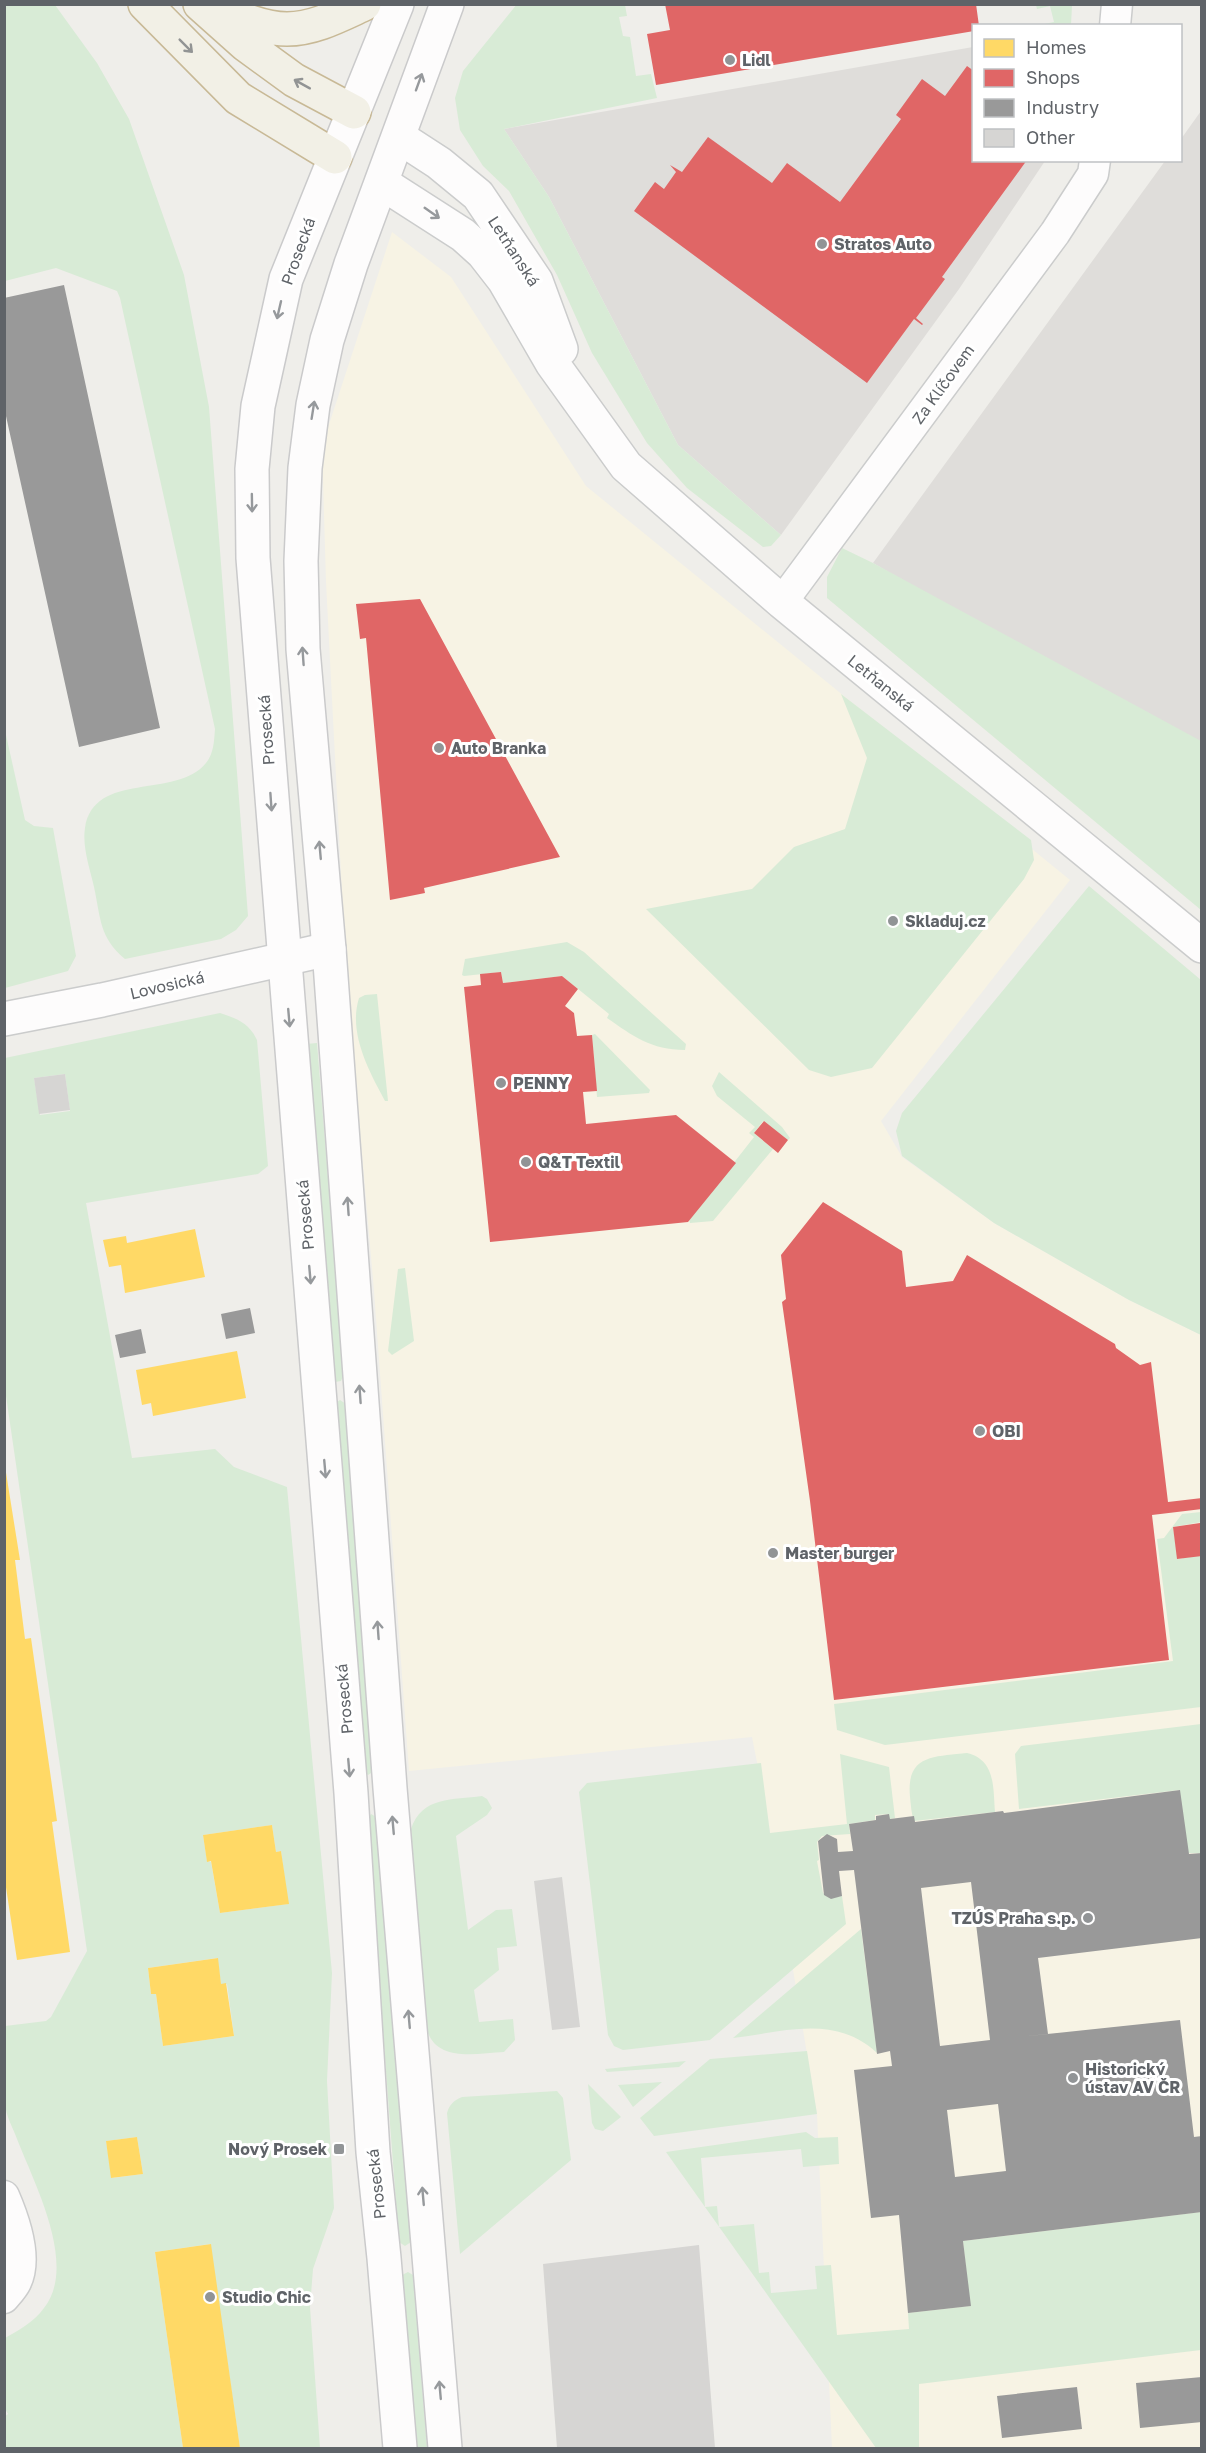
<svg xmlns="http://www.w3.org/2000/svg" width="1206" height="2453" viewBox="0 0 1206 2453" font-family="'Golos Text',sans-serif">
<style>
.commercial{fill:#f7f3e4}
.industrial{fill:#dfddda}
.green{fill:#d8ebd6;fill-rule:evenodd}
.homes{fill:#ffd966}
.shops{fill:#e06666}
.industry{fill:#999;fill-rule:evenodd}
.building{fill:#d6d5d3}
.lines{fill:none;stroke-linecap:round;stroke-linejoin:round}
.minor-casing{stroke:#cbcccc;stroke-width:33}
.tertiary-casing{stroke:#cbcccc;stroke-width:36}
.secondary-casing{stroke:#cacacb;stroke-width:36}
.trunk-casing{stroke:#c8b996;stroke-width:36}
.minor{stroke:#fdfcfc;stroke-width:30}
.tertiary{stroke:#fdfcfc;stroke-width:33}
.secondary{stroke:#fdfcfc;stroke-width:33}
.trunk{stroke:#f2f0e6;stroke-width:33}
.oneway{stroke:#929494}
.oneway2{stroke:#96999c}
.poi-dot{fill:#919496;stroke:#fff;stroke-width:2}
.labels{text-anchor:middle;stroke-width:6;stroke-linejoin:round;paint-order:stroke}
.poi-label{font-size:16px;font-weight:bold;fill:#5f6368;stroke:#fff;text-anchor:start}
.street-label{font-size:16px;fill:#5f6368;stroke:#fff}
</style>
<rect width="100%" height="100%" fill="#efeeea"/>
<path class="commercial" d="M 392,232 L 451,277 L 586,486 L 1070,880 L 881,1121 L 902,1157 L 994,1223 L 1129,1300 L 1201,1335 L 1201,2448 L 832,2448 L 817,2114 L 767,1813 L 752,1737 L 409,1771 L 374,1291 L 346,971 L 326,582 L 322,446 Z"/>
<path class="industrial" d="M 973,47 L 974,160 L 1045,161 L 959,289 L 781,535 L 678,445 L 549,197 L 504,129 Z
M 1201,111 L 1201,753 L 873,563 L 1165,161 L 1180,160 L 1181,139 Z"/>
<path class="green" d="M 517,4 L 625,5 L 627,16 L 619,17 L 623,36 L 630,37 L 636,76 L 651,74 L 657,98 L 504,129 L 549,197 L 678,445 L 781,535 L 771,546 L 763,547 L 687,488 L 647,443 L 592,353 L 557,275 L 509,191 L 483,166 L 460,130 L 455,98 L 463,71 Z
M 4,5 L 55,5 L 97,63 L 129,119 L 184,275 L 209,407 L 248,916 L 236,930 L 221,939 L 125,959 C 99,937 101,919 94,887 C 90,869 82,847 85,828 C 94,770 176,800 206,763 C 214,753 214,741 215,729 L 120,298 L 117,291 L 56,268 L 5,281 Z
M 1036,5 L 1072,5 L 1071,25 L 1039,25 L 1054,22 L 1050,6 L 1037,9 Z
M 842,548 L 873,563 L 1201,741 L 1201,910 L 827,598 L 827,577 Z
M 841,694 L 1031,840 L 1034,860 L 1024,879 L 872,1068 L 831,1077 L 809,1070 L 646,909 L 752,889 L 794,847 L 845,829 L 867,758 Z
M 4,726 L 25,820 L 34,826 L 53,828 L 76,956 L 68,971 L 5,988 Z
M 1089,886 L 1201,980 L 1201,1335 L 1129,1300 L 994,1223 L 902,1156 L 896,1131 L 902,1113 Z
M 567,942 L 584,952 L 686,1044 L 685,1050 C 651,1050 633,1036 607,1018 L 609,1014 L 562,976 L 503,983 L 501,972 L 464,976 L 462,975 L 465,959 Z
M 377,994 L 388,1101 L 385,1101 C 369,1071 348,1033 359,998 L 365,995 Z
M 220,1013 C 238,1019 249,1023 257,1040 L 268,1166 L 258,1174 L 86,1203 L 132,1458 L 215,1449 L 234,1467 L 287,1487 L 332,1973 L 327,2081 L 334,2208 L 313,2269 L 310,2307 L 320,2448 L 240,2448 L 210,2244 L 155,2252 L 183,2448 L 5,2448 L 5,2416 L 8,2414 L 4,2407 L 5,2338 C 19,2330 34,2322 44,2308 C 78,2265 34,2183 17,2139 C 13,2128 6,2116 5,2104 C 1,2083 5,2049 5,2026 L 46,2021 L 51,2017 L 87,1951 L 5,1389 L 5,1058 ZM 65,1074 L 70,1111 L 40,1115 L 34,1078 ZM 272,1825 L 276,1852 L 281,1851 L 288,1904 L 220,1913 L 211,1862 L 207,1861 L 203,1835 ZM 217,1958 L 221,1984 L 227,1984 L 234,2036 L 163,2046 L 156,1994 L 151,1994 L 148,1968 ZM 137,2137 L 143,2174 L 112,2178 L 106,2141 Z
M 595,1034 L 650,1090 L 649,1093 L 597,1097 L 592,1035 Z
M 317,1043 L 344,1374 L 341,1381 L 335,1382 L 306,1044 Z
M 719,1072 L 782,1127 L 790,1138 L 788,1140 L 763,1121 L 754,1133 L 773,1149 L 713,1221 L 690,1223 L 689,1220 L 754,1137 L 749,1133 L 755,1127 L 717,1096 L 712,1086 Z
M 405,1268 L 414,1341 L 392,1355 L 388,1351 L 398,1269 Z
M 340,1400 L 346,1404 L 374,1771 L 368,1775 L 362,1770 L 334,1404 Z
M 1201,1512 L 1201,1522 L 1173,1527 L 1178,1559 L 1201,1555 L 1201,1707 L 885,1745 L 837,1730 L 834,1704 L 1173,1661 L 1157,1539 L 1164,1538 L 1182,1514 Z
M 1201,1724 L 1201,1853 L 1188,1853 L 1179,1790 L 1019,1809 L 1015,1754 L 1021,1746 Z
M 967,1753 C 996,1760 993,1788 995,1812 L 914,1821 C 911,1813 911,1805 910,1797 C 906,1754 934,1757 967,1753 Z
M 840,1754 L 889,1767 L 895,1818 L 890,1819 L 888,1814 L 875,1815 L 875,1820 L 849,1824 L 850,1834 L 822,1836 L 817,1842 L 819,1860 L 817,1861 L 823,1893 L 831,1898 L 842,1896 L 846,1924 L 710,2040 L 623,2050 L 614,2046 L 608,2035 L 579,1792 L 587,1783 L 761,1763 L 770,1833 L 847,1824 Z
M 482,1796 L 487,1799 L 492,1808 L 487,1815 L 456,1836 L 468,1930 L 496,1910 L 512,1909 L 517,1946 L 497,1948 L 499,1970 L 474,1990 L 479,2022 L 513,2019 L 515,2040 L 504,2052 C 477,2053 437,2063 427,2030 L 411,1829 C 422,1796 453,1800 482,1796 Z
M 371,1814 L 378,1818 L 411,2242 L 405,2246 L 399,2242 L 367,1821 Z
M 861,1929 L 877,2053 C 836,2014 783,2032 733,2038 Z
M 807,2051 L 817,2114 L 654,2136 L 640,2118 L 710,2059 Z
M 686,2061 L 679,2067 L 607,2072 L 605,2069 Z
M 662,2082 L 633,2107 L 618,2085 Z
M 588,2084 L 621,2117 L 603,2131 L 595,2129 L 592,2123 Z
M 557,2091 L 563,2098 L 571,2160 L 460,2254 L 447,2113 C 449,2105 454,2100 462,2097 Z
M 806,2132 L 815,2138 L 838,2137 L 839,2164 L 803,2167 L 801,2149 L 701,2158 L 705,2207 L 717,2206 L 719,2227 L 754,2224 L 759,2273 L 769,2272 L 771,2293 L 817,2289 L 815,2266 L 831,2265 L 837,2335 L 909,2329 L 908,2313 L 970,2306 L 963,2241 L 1201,2212 L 1201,2350 L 919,2384 L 919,2447 L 876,2448 L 666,2152 Z
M 408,2272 L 413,2275 L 427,2448 L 415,2448 L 402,2275 Z"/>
<path class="homes" d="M 195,1229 L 205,1277 L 125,1293 L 121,1265 L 109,1267 L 103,1240 L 126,1236 L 127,1243 Z
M 237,1351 L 246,1398 L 153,1416 L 151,1403 L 142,1405 L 136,1370 Z
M 4,1460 L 20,1560 L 15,1560 L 25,1639 L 31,1638 L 57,1821 L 52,1822 L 70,1952 L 17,1960 L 4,1874 Z
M 272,1825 L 276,1852 L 281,1851 L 289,1904 L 220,1913 L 211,1861 L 207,1862 L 203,1835 Z
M 218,1958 L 221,1984 L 226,1983 L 234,2036 L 163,2046 L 156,1994 L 151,1994 L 148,1968 Z
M 137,2137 L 143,2174 L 111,2178 L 106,2141 Z
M 211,2244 L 240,2448 L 183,2448 L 155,2252 Z"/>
<path class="shops" d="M 665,4 L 976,4 L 979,26 L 974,26 L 974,31 L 656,85 L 647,34 L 670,30 Z
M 967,66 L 974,71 L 974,160 L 1027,160 L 942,277 L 945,279 L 916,318 L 923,324 L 922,325 L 914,319 L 867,383 L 634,211 L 655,182 L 664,189 L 676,172 L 670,165 L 682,172 L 708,137 L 772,183 L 787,163 L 840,202 L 901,119 L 896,115 L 922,79 L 945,96 Z
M 420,599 L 560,857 L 424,888 L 425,893 L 390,900 L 366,638 L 360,639 L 356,604 Z
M 501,972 L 503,983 L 562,976 L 578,989 L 565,1006 L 574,1013 L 577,1036 L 592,1035 L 597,1091 L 583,1092 L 586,1124 L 676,1115 L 736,1163 L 688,1222 L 490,1242 L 464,987 L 481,985 L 480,974 Z
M 764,1121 L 788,1140 L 778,1153 L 754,1133 Z
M 823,1202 L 902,1251 L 906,1287 L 953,1281 L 967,1255 L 1115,1344 L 1116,1348 L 1140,1365 L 1151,1362 L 1168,1502 L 1202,1498 L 1202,1509 L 1152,1515 L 1169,1660 L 834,1700 L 810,1501 L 782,1302 L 786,1299 L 781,1255 Z
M 1200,1523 L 1202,1556 L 1177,1559 L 1173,1527 Z"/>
<path class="industry" d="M 64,285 L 160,728 L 79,747 L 4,407 L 4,298 Z
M 250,1308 L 255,1333 L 226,1339 L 221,1314 Z
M 141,1329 L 146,1353 L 120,1358 L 115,1335 Z
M 1180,1790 L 1189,1854 L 1202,1853 L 1202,1938 L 1038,1958 L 1048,2034 L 1010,2038 L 1180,2020 L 1194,2137 L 1202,2136 L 1202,2212 L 963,2241 L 971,2306 L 908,2313 L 899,2215 L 871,2218 L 854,2070 L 892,2066 L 890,2051 L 877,2054 L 854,1870 L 839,1871 L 842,1896 L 831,1899 L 824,1895 L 818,1841 L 827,1834 L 837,1839 L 838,1852 L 853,1851 L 849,1824 L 876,1820 L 876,1816 L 889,1814 L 890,1819 L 914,1816 L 915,1822 L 1003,1811 L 1004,1813 ZM 971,1882 L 990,2040 L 940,2046 L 921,1888 ZM 998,2104 L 1006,2171 L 955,2177 L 947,2110 Z
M 1202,2377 L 1202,2422 L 1140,2428 L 1136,2383 Z
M 1077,2387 L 1082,2429 L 1002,2438 L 997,2396 Z"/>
<path class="building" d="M 65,1074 L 70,1110 L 39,1114 L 34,1078 Z
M 562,1877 L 580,2027 L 552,2030 L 534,1881 Z
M 699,2245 L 715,2448 L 557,2448 L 543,2264 Z"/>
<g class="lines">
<g class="minor-casing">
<path id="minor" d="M 1115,26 L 1117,4
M 782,602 L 1055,233 L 1093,174 L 1095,160
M 4,2196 C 14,2219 28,2258 16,2282 C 13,2288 8,2293 4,2298"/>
</g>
<g class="tertiary-casing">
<path id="tertiary" d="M 399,137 L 439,163 L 478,195 L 536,281 L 561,349
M 382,183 L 463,235 L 483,253 L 504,280 L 552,363 L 626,466 L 782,602 L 1202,946
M 4,1019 L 102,1000 L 329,949"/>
</g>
<g class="secondary-casing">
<path id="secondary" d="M 397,4 L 286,279 L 258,406 L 252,469 L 253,558 L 351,1793 L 373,2152 L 384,2258 L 400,2448
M 445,2448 L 390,1788 L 329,949 L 303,649 L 301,561 L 305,468 L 313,405 L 327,340 L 351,264 L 447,4"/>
</g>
<g class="trunk-casing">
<path id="trunk" d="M 145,4 L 238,98 L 335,157
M 200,4 L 246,45 L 294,80 L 354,112
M 215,7 C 237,17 262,29 287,29 C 314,29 340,15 364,4"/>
</g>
<use href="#minor" class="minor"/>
<use href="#tertiary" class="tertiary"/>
<use href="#secondary" class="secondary"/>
<use href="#trunk" class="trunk"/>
</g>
<defs><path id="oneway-shaft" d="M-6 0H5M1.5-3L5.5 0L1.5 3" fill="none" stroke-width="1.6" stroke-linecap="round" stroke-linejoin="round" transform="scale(1.5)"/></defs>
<g class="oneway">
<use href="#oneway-shaft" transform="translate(186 46) rotate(45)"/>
<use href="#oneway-shaft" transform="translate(302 84) rotate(-151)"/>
</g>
<g class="oneway2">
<use href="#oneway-shaft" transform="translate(419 82) rotate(-70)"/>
<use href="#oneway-shaft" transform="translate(432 213) rotate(35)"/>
<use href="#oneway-shaft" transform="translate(279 310) rotate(103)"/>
<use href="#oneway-shaft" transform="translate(313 410) rotate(-81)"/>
<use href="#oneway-shaft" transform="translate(252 503) rotate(89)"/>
<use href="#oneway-shaft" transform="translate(303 656) rotate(-94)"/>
<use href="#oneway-shaft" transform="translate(271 802) rotate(86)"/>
<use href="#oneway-shaft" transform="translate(320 850) rotate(-95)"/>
<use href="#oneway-shaft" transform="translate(289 1018) rotate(85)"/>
<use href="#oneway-shaft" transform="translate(348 1206) rotate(-94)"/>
<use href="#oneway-shaft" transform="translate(310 1275) rotate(85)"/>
<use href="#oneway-shaft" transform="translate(360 1394) rotate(-94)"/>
<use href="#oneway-shaft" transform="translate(325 1469) rotate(85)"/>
<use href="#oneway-shaft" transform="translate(378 1630) rotate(-94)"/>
<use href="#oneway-shaft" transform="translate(349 1768) rotate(85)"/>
<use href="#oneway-shaft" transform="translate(393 1825) rotate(-95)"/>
<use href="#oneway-shaft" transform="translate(409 2019) rotate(-95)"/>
<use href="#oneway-shaft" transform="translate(423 2196) rotate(-95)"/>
<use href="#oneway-shaft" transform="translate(440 2390) rotate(-95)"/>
</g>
<g class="poi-dot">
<circle cx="730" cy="60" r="6"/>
<circle cx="822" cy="244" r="6"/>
<circle cx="439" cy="748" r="6"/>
<circle cx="893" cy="921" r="6"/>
<circle cx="501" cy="1083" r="6"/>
<circle cx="526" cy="1162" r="6"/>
<circle cx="980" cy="1431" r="6"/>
<circle cx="773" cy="1553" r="6"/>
<circle cx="1088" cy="1918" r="6"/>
<circle cx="1073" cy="2078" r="6"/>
<rect x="333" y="2143" width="12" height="12" rx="3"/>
<circle cx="210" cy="2297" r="6"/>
</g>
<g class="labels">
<g class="poi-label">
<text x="742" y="66">Lidl</text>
<text x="834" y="250">Stratos Auto</text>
<text x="451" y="754">Auto Branka</text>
<text x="905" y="927">Skladuj.cz</text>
<text x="513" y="1089">PENNY</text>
<text x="538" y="1168">Q&amp;T Textil</text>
<text x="992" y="1437">OBI</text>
<text x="785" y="1559">Master burger</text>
<text x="1076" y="1924" text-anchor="end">TZÚS Praha s.p.</text>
<text x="1085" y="2075">Historický<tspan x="1085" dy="18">ústav AV ČR</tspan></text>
<text x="327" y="2155" text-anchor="end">Nový Prosek</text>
<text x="222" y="2303">Studio Chic</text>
</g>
<g class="street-label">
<text transform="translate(298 251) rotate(-70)" y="6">Prosecká</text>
<text transform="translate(514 251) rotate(57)" y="6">Letňanská</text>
<text transform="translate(943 384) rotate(-54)" y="6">Za Klíčovem</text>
<text transform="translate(881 683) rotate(39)" y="6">Letňanská</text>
<text transform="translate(266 730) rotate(-94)" y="6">Prosecká</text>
<text transform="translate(167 985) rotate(-13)" y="6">Lovosická</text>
<text transform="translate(305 1215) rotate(-95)" y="6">Prosecká</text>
<text transform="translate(344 1699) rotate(-95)" y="6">Prosecká</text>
<text transform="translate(376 2184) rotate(-96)" y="6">Prosecká</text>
</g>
</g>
<rect width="1206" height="2453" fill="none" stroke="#5f6368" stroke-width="12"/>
<rect x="972" y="24" width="210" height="138" fill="#ffffff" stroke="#bfc1c3" stroke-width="1.5"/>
<rect x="984" y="39" width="30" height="18" fill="#ffd966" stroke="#bfc1c3" stroke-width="1.5"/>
<text x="1026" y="54" font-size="18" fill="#5f6368">Homes</text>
<rect x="984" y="69" width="30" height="18" fill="#e06666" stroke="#bfc1c3" stroke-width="1.5"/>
<text x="1026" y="84" font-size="18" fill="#5f6368">Shops</text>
<rect x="984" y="99" width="30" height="18" fill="#999999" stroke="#bfc1c3" stroke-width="1.5"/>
<text x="1026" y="114" font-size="18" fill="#5f6368">Industry</text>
<rect x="984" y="129" width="30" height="18" fill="#d6d5d3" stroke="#bfc1c3" stroke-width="1.5"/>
<text x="1026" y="144" font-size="18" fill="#5f6368">Other</text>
</svg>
